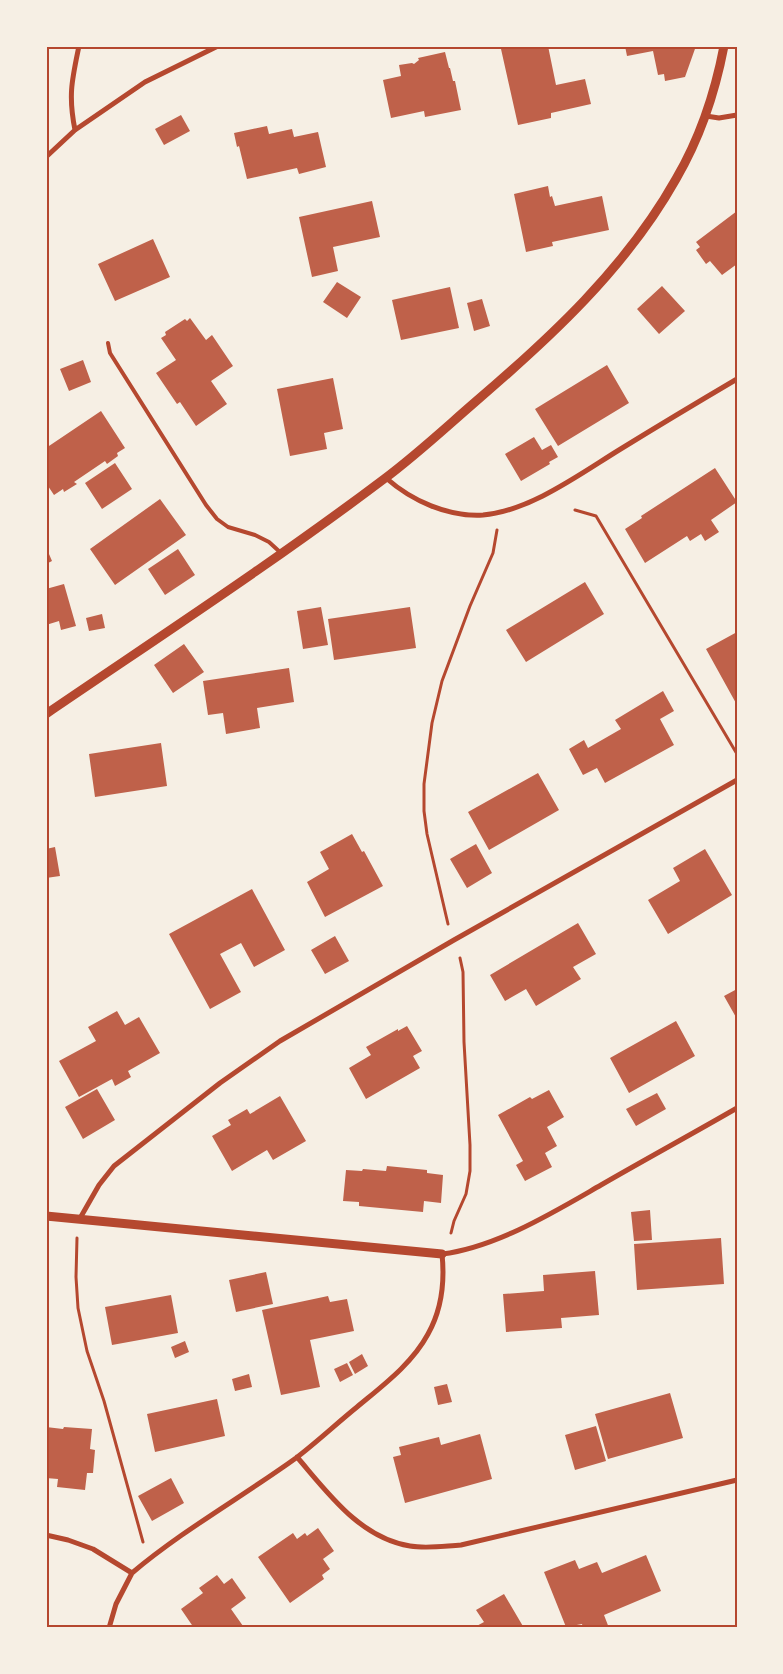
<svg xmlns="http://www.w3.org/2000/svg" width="783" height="1674" viewBox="0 0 783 1674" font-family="'Noto Serif',serif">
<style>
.building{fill:#bf614a}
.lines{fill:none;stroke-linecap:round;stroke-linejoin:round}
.path{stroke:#b5482f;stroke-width:3}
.service{stroke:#b5482f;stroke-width:4}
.minor{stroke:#b5482f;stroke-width:5}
.tertiary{stroke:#b5482f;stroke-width:9}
.neatline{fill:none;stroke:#b5482f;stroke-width:2}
</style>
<rect width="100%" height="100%" fill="#f6efe4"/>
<path class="building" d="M 513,46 L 548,46 L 556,85 L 585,79 L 591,104 L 551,113 L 551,118 L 518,125 L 501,49 Z
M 625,46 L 696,46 L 685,77 L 665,81 L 664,74 L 658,75 L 653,51 L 627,56 Z
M 445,52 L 449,68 L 450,68 L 453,81 L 455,81 L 461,110 L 425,117 L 424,111 L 391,118 L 383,80 L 401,76 L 399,65 L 412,63 L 414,64 L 419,60 L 418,58 Z
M 181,115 L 190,131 L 164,145 L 155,129 Z
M 267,126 L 269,134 L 292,129 L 294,137 L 318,132 L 326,167 L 299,174 L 297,168 L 247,179 L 239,146 L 237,147 L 234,133 Z
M 548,186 L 550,197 L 552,196 L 555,206 L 602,196 L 609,230 L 552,242 L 553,246 L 526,252 L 514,194 Z
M 372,201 L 380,237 L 333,247 L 338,271 L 312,277 L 299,217 Z
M 737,211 L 737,264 L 722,275 L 710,261 L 706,264 L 696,250 L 700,247 L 696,242 Z
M 153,239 L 170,277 L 115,301 L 98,264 Z
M 337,282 L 361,297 L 347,318 L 323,302 Z
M 662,286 L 685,311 L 659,334 L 637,309 Z
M 450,287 L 459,328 L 401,340 L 392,300 Z
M 482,299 L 490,326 L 474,331 L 467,303 Z
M 190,318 L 206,340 L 212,335 L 233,366 L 211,381 L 227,404 L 196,426 L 180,402 L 177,404 L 156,373 L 176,360 L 161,338 L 166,335 L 165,332 L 185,319 L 187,321 Z
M 83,360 L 91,382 L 69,391 L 60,369 Z
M 607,365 L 629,403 L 558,446 L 535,409 Z
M 333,378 L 343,429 L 324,433 L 327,449 L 290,456 L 277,389 Z
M 101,411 L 125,448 L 117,453 L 118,456 L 107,464 L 105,461 L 74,482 L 77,484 L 64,492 L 63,489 L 54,495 L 46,483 L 46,448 Z
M 534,437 L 542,450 L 551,445 L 558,457 L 549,462 L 550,464 L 521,481 L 505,454 Z
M 115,463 L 132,489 L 102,509 L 85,483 Z
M 715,468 L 737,502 L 711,520 L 719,532 L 705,541 L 701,534 L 690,541 L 687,536 L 645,563 L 625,529 L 642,518 L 641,516 Z
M 160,499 L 186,535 L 115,585 L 90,549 Z
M 46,547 L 52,561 L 46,564 Z
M 178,549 L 195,575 L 165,595 L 148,569 Z
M 585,582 L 604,614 L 526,662 L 506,630 Z
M 64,584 L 76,626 L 61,630 L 59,621 L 46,625 L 46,589 Z
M 321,607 L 328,645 L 303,649 L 297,611 Z
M 410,607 L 416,648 L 334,660 L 328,619 Z
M 102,614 L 105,628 L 89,631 L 86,618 Z
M 737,632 L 737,705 L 706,649 Z
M 184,644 L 204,672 L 173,693 L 154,665 Z
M 289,668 L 294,702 L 257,708 L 260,728 L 226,734 L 223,713 L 208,715 L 203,681 Z
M 663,691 L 674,711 L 660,719 L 674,745 L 605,783 L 597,768 L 583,775 L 569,749 L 584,740 L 588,748 L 621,729 L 615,720 Z
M 161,743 L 167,786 L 95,797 L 89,754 Z
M 538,773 L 559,810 L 489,850 L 468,812 Z
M 352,834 L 362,852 L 364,851 L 383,886 L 325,917 L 307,882 L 329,869 L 320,852 Z
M 476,844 L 492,873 L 467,888 L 450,859 Z
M 55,847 L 60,876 L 46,878 L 46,849 Z
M 705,849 L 732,895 L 668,934 L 648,900 L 680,881 L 673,868 Z
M 252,889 L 285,950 L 254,967 L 241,943 L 220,954 L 241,992 L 210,1009 L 169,934 Z
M 578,923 L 596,954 L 573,967 L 581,979 L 536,1006 L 526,989 L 505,1001 L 490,975 Z
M 335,936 L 349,961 L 325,974 L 311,950 Z
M 737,989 L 737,1019 L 724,996 Z
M 117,1011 L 125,1025 L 139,1017 L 160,1053 L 128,1071 L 131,1077 L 115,1086 L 112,1079 L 79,1097 L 59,1061 L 96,1041 L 88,1027 Z
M 676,1021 L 695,1056 L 629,1093 L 610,1058 Z
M 407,1026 L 422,1051 L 413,1056 L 420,1068 L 366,1099 L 349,1068 L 371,1055 L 366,1047 L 398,1029 L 398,1031 Z
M 97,1089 L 115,1120 L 83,1139 L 65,1107 Z
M 549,1090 L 564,1117 L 547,1127 L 557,1146 L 545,1153 L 552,1167 L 525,1181 L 516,1165 L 523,1161 L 498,1115 L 530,1097 L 532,1099 Z
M 657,1093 L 666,1109 L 636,1126 L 626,1109 Z
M 280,1096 L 306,1141 L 273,1160 L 267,1150 L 232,1171 L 212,1136 L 231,1125 L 228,1120 L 247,1109 L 250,1114 Z
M 387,1166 L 427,1170 L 427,1173 L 443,1175 L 441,1203 L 424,1201 L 423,1212 L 359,1206 L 359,1202 L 343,1201 L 346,1170 L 362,1171 L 363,1169 L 386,1171 Z
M 650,1210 L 652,1240 L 634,1241 L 631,1212 Z
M 721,1238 L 724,1284 L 637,1290 L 634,1244 Z
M 595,1271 L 599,1315 L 561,1318 L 562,1328 L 506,1332 L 503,1294 L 544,1291 L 543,1275 Z
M 266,1272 L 273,1304 L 236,1312 L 229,1280 Z
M 171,1295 L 178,1333 L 112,1345 L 105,1307 Z
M 328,1296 L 330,1302 L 347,1299 L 354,1331 L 310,1340 L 320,1387 L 281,1395 L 262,1310 Z
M 185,1341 L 189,1352 L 175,1358 L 171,1347 Z
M 362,1354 L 368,1366 L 355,1374 L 349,1362 Z
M 347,1363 L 353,1375 L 340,1382 L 334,1369 Z
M 249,1374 L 252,1387 L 235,1391 L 232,1379 Z
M 447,1384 L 452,1402 L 438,1405 L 434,1387 Z
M 670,1393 L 683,1438 L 608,1459 L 595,1414 Z
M 217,1399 L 225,1436 L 155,1452 L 147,1414 Z
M 596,1426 L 606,1461 L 575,1470 L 565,1435 Z
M 46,1427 L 63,1429 L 64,1427 L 92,1429 L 90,1449 L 95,1450 L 93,1473 L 87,1473 L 85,1490 L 57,1487 L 58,1479 L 46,1478 Z
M 480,1434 L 492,1479 L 405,1503 L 393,1457 L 401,1455 L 399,1447 L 439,1437 L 441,1445 Z
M 171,1478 L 184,1503 L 152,1521 L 138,1496 Z
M 318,1528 L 334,1551 L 323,1559 L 330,1569 L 322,1575 L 324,1579 L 290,1603 L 258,1557 L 293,1533 L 297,1539 L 305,1533 L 307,1536 Z
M 646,1555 L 661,1591 L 604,1615 L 609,1628 L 583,1628 L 582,1624 L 566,1627 L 544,1572 L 575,1560 L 579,1569 L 597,1562 L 602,1573 Z
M 217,1575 L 224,1584 L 232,1578 L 246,1598 L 231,1609 L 243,1626 L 245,1625 L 247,1628 L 194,1628 L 181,1609 L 203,1593 L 199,1588 Z
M 504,1594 L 524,1628 L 473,1628 L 484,1622 L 476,1610 Z"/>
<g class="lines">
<path class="path" d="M 575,510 L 596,516 L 737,754
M 448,924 L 427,834 L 424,811 L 424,784 L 432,723 L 442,681 L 470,606 L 493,553 L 497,530
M 451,1233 L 454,1221 L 466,1194 L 470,1171 L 470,1145 L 464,1042 L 463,972 L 460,958
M 77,1238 L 76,1277 L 78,1308 L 87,1351 L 104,1401 L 143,1542"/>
<path class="service" d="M 108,343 L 110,353 L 206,505 L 217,519 L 228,527 L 255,535 L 269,542 L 281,553"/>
<path class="minor" d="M 706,116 L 719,118 L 737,115
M 75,130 C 68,95 72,80 79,46
M 46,157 L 75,130 L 145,82 L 218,46
M 386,478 C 412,501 448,517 483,515 C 530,511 580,474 619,450 C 658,426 698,402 737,379
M 79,1220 L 99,1185 L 114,1166 L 220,1083 L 280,1041 L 454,940 L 737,780
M 297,1457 C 328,1493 360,1538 410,1546 C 427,1549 444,1546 461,1545 L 737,1480
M 46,1535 L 68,1540 L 93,1549 L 132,1573 C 183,1530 242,1497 296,1458 C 317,1442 336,1424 357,1407 C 382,1386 412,1364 428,1334 C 442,1309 445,1283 442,1254 C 497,1247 554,1212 601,1185 C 646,1159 692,1134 737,1108
M 109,1628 L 116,1604 L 132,1573"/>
<path class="tertiary" d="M 46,714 C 159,637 274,562 384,479 C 415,456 444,429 474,403 C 550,338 626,268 676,179 C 700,138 715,93 724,46
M 46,1216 L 442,1254"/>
</g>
<rect width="783" height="1674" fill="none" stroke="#f6efe4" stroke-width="95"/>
<rect x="48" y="48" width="688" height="1578" class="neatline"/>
</svg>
